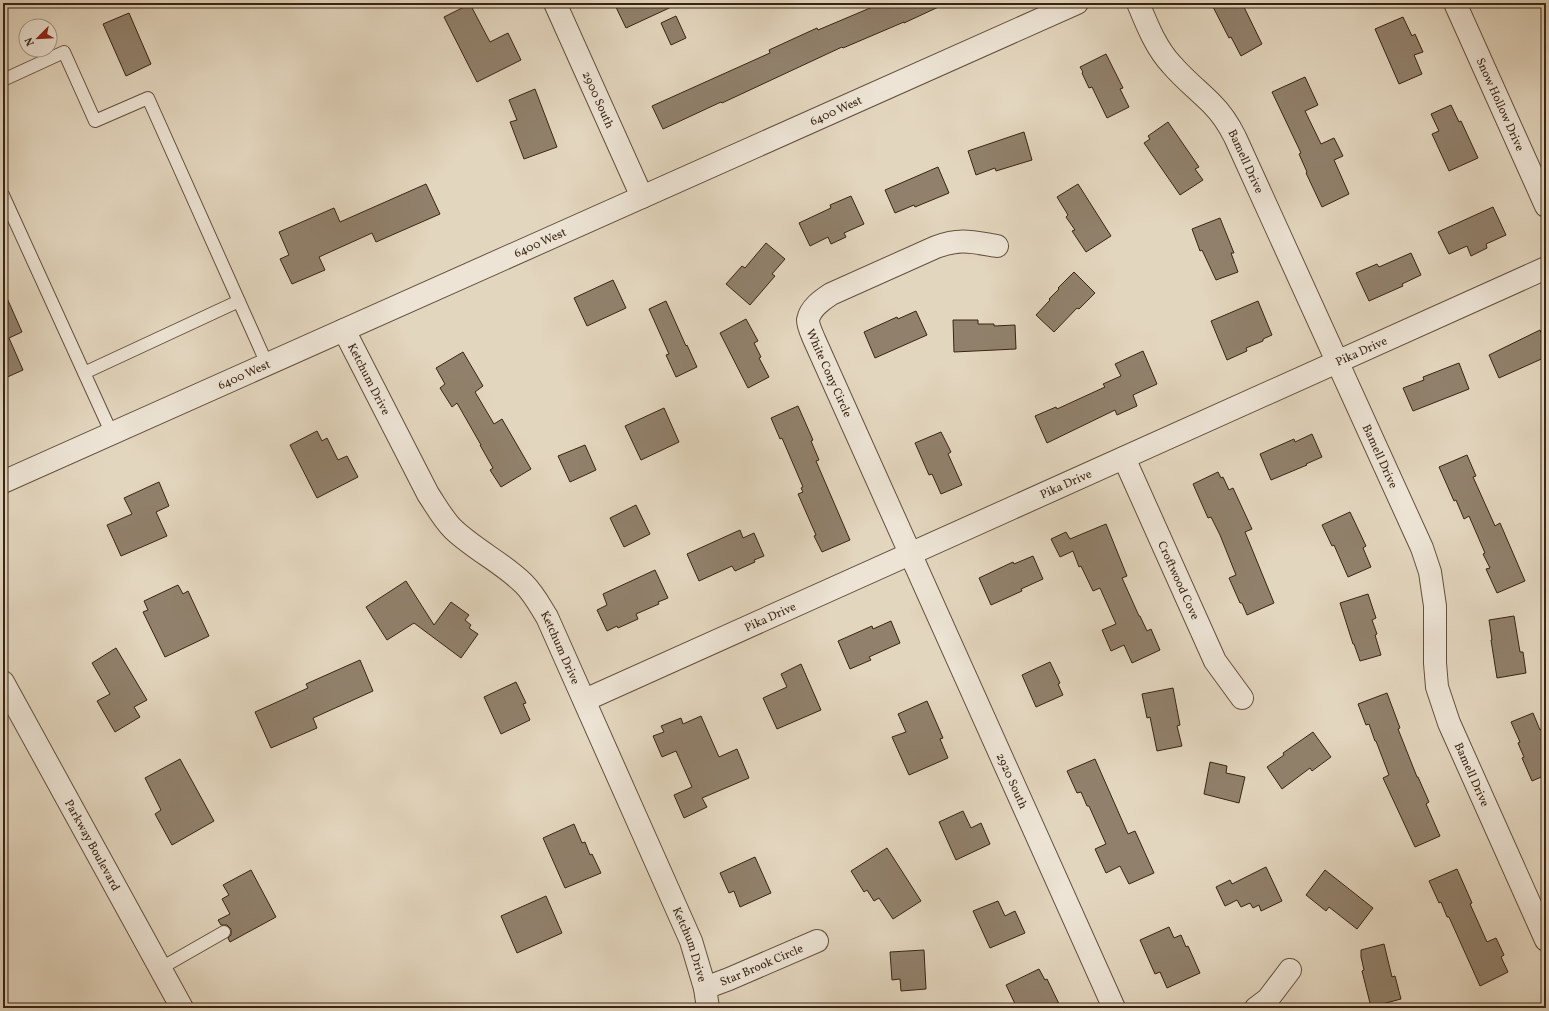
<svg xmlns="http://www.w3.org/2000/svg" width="1549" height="1011" viewBox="0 0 1549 1011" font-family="Vollkorn,serif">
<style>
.building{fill:#91816c;stroke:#392413}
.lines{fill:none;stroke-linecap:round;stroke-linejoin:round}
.service-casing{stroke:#64503e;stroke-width:14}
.minor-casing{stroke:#64503e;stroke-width:24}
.tertiary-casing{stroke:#64503e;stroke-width:24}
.service{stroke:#ede4d5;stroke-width:12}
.minor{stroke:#ede4d5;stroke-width:22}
.tertiary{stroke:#ede4d5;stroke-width:22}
.labels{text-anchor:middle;stroke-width:4;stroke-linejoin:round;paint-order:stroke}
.street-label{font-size:12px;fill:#392413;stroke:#ede4d5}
</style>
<rect width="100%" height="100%" fill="#e3d6be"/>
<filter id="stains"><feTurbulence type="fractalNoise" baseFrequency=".005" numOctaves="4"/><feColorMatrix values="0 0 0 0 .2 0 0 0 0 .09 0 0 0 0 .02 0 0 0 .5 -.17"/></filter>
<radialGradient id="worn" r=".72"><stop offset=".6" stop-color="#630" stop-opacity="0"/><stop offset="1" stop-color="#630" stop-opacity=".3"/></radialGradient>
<path class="building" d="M 614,3 L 680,3 L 626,28 Z
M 882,3 L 947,3 L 904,23 L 904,22 L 843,48 L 842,47 L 722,103 L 721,102 L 663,129 L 652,106 L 770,53 L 769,50 L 817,28 L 818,30 Z
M 1211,3 L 1242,3 L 1262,44 L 1241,56 L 1231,37 L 1229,38 Z
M 470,4 L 490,42 L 508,33 L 521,60 L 477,82 L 444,17 Z
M 129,13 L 151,64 L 126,76 L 103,24 Z
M 676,16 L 686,38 L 671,45 L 661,23 Z
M 1403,17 L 1412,36 L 1415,34 L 1423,52 L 1414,55 L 1422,74 L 1399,84 L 1375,29 Z
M 1106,54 L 1123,88 L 1120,89 L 1129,107 L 1107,118 L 1092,87 L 1089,88 L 1082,73 L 1083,72 L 1080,67 Z
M 1305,77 L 1318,105 L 1305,111 L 1321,144 L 1334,138 L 1343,156 L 1334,160 L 1349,194 L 1322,207 L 1306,173 L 1307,172 L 1299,154 L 1301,153 L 1272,92 Z
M 535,89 L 557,147 L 524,159 L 510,122 L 517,120 L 509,100 Z
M 1451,105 L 1459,122 L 1461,121 L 1478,158 L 1449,171 L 1432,134 L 1439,131 L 1431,114 Z
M 1168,122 L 1199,167 L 1195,169 L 1203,180 L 1180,195 L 1144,143 L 1150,139 L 1148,136 Z
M 1024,132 L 1032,160 L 996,171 L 995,168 L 976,175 L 968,151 Z
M 938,167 L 949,193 L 915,207 L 914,205 L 895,213 L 885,190 Z
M 426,184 L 440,214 L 376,242 L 372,233 L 319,257 L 325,270 L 292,284 L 280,259 L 289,255 L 279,232 L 334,208 L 340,222 Z
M 1078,184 L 1111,236 L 1086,252 L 1072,231 L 1075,230 L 1066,217 L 1068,215 L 1057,197 Z
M 851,196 L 864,224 L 844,233 L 846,237 L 831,244 L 828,237 L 810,246 L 799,223 L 831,208 L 830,205 Z
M 1493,207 L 1506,235 L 1486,244 L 1487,248 L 1471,256 L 1467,246 L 1449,254 L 1438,232 Z
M 1220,218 L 1234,253 L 1231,253 L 1238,272 L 1216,280 L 1202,250 L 1200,251 L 1192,229 Z
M 766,243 L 785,259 L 772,274 L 775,276 L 750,305 L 726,284 L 742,266 L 745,268 Z
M 1411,253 L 1421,275 L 1402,284 L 1403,286 L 1369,301 L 1356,273 L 1377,264 L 1379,267 Z
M 1074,272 L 1095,293 L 1079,309 L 1077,308 L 1054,332 L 1036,315 L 1050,300 L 1049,299 L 1059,289 L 1058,288 Z
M 613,280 L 626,308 L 587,326 L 574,298 Z
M 3,289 L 22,332 L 9,338 L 23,370 L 3,379 Z
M 666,301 L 686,346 L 687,345 L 697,367 L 676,377 L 666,355 L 669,354 L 649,309 Z
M 1258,301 L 1272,335 L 1263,339 L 1263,341 L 1246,348 L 1247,351 L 1227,360 L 1211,321 Z
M 916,311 L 927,335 L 875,358 L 864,332 L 897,317 L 898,319 Z
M 746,319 L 758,341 L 754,343 L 761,357 L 759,358 L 769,377 L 748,388 L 720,333 Z
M 953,320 L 978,320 L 978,324 L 994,324 L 994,326 L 1015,325 L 1016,349 L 954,352 Z
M 1540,330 L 1546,344 L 1546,357 L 1499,378 L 1489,355 Z
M 1143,351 L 1157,384 L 1133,395 L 1137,406 L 1117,415 L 1115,410 L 1047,443 L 1035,416 L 1056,407 L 1057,409 L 1105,387 L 1103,384 L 1121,376 L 1115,364 Z
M 463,352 L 483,386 L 475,392 L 494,424 L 502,419 L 531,469 L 501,487 L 490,470 L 493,468 L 480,445 L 481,445 L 457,403 L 452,407 L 440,388 L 445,384 L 436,368 Z
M 1459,363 L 1469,389 L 1413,411 L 1403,388 L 1424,380 L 1423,377 Z
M 798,406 L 813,440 L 811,441 L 819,460 L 816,461 L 850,540 L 822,552 L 814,536 L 816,535 L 798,494 L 803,492 L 801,488 L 803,487 L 782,438 L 780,439 L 771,418 Z
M 664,408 L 679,442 L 641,460 L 625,426 Z
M 317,431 L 322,441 L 327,438 L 338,460 L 347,456 L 358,477 L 317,498 L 290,445 Z
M 941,432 L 951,452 L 948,454 L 962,485 L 941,494 L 932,474 L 929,475 L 915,443 Z
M 1312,434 L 1322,457 L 1306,464 L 1307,465 L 1271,480 L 1260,454 L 1294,439 L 1295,442 Z
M 585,445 L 596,470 L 570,482 L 558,456 Z
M 1467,455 L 1476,476 L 1473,477 L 1495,526 L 1500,523 L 1525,581 L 1497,593 L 1486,569 L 1490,568 L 1483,554 L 1485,553 L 1469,516 L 1464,519 L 1456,500 L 1454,501 L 1439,467 Z
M 1218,472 L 1221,478 L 1223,477 L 1229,490 L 1233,488 L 1252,529 L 1245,532 L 1274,603 L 1247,615 L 1242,603 L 1240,603 L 1229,578 L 1236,575 L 1220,535 L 1211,517 L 1208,518 L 1193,484 Z
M 159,482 L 169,506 L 156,512 L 167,536 L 121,556 L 107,525 L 132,514 L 124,498 Z
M 636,505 L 650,534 L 624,547 L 610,518 Z
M 1350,512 L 1366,546 L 1363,548 L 1371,567 L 1348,577 L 1334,545 L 1332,546 L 1322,525 Z
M 1106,524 L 1127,576 L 1122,578 L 1139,616 L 1140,616 L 1147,631 L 1151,629 L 1160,650 L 1132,663 L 1124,645 L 1111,651 L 1102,630 L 1116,624 L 1100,588 L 1093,591 L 1081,566 L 1079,567 L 1073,551 L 1060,557 L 1051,539 L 1066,532 L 1070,539 Z
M 740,530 L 743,538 L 754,533 L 764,556 L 754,560 L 755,562 L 735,571 L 732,566 L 699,581 L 687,554 Z
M 1033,556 L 1043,579 L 1021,589 L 1022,591 L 991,605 L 979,578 L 1013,562 L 1014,564 Z
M 655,570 L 668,598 L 658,602 L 659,604 L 636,614 L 638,619 L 618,628 L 617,626 L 607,631 L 597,610 L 607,605 L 603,594 Z
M 406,581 L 434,625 L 451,602 L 469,615 L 465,620 L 471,625 L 469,628 L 478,634 L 461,658 L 414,623 L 387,640 L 366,607 Z
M 178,585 L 183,594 L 188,591 L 209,636 L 165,657 L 143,612 L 148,610 L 144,601 Z
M 1368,594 L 1376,618 L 1372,620 L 1377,634 L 1375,635 L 1381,655 L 1360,661 L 1354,644 L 1353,644 L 1340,603 Z
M 1514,616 L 1520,652 L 1523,652 L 1526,673 L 1497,678 L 1491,640 L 1492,640 L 1489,620 Z
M 891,621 L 900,643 L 869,657 L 871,660 L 850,669 L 838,641 L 872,626 L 873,629 Z
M 116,648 L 147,700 L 134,707 L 140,717 L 115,732 L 97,701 L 110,694 L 92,663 Z
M 360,660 L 373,691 L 313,718 L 317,728 L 271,748 L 255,712 L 308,688 L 306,684 Z
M 1050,662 L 1060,683 L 1058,684 L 1063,695 L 1036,707 L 1022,675 Z
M 801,664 L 821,710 L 777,729 L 763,698 L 787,687 L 781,674 Z
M 516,682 L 526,703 L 523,704 L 530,720 L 501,734 L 484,697 Z
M 1173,688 L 1180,725 L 1177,726 L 1182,746 L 1157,751 L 1150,717 L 1147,718 L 1142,694 Z
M 1387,693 L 1400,728 L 1398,729 L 1417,777 L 1418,777 L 1429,802 L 1426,804 L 1440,836 L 1415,847 L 1383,778 L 1389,775 L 1376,741 L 1375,741 L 1369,724 L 1366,725 L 1358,704 Z
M 927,701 L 943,738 L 940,739 L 948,758 L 909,775 L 892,737 L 906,732 L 898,714 Z
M 1533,713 L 1540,730 L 1542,729 L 1546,738 L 1546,775 L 1532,781 L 1522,758 L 1524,757 L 1518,743 L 1520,742 L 1511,722 Z
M 701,716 L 719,757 L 737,749 L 749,778 L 702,798 L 707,807 L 684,818 L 674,795 L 692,787 L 676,751 L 662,757 L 653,736 L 664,732 L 661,726 L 681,718 L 683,724 Z
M 1313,732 L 1331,757 L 1312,771 L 1310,768 L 1282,789 L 1267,767 L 1284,755 L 1283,753 Z
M 180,759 L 214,821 L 172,845 L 155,814 L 161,810 L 145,778 Z
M 1095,759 L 1128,834 L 1135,831 L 1154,873 L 1129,884 L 1120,866 L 1106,873 L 1095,849 L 1106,844 L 1089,806 L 1087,806 L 1081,792 L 1077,793 L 1067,771 Z
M 1210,762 L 1227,766 L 1226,773 L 1245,777 L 1239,803 L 1204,794 Z
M 963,811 L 971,828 L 981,823 L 990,844 L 956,860 L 939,822 Z
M 574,824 L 582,843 L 585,842 L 590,855 L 592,854 L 601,873 L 565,888 L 543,838 Z
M 887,848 L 921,901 L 893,919 L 879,898 L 874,901 L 867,890 L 864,892 L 851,871 Z
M 755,857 L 771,893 L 740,907 L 734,891 L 729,893 L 720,873 Z
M 1266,867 L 1282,901 L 1261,911 L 1259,905 L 1253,908 L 1250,903 L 1241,907 L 1237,900 L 1225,906 L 1216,887 L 1230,880 L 1232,884 Z
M 1457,869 L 1472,903 L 1470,904 L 1487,942 L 1496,938 L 1504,955 L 1501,957 L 1508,972 L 1480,986 L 1449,917 L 1447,917 L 1441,902 L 1439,903 L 1429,881 Z
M 251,870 L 276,917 L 230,942 L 228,938 L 231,935 L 231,929 L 227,925 L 221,925 L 218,920 L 230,914 L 222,899 L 229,895 L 223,885 Z
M 1325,870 L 1373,908 L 1357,929 L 1329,907 L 1326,911 L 1306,895 Z
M 546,896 L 562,933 L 517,953 L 501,916 Z
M 998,901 L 1005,916 L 1015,911 L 1025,933 L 990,948 L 973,911 Z
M 1169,927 L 1174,938 L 1181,935 L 1186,947 L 1188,946 L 1200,973 L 1167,988 L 1160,972 L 1155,974 L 1140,940 Z
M 1384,944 L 1392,977 L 1395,976 L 1401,999 L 1371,1007 L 1362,971 L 1364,970 L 1361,957 L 1361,950 Z
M 924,950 L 926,989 L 901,991 L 900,979 L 892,980 L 890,952 Z
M 1039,969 L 1045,980 L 1047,979 L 1061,1008 L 1017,1008 L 1006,985 Z"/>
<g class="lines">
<g class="service-casing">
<path id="service" d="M 3,80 L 64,52 L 95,121 L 148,98 L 267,364
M 3,195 L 112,434
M 84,373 L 239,301
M 161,968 L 224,932"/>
</g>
<g class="minor-casing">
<g id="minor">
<path id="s1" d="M 555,3 L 642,197"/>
<path id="s2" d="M 1138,3 C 1147,25 1156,48 1172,65 C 1184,79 1199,91 1212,104 C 1222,114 1229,125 1235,137 L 1422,548 L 1430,572 L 1435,606 L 1435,663 L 1437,687 L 1449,723 L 1546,940"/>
<path id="s3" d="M 1455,3 L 1546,206"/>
<path id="s4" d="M 997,246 C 972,242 961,238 936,247 L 831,294 C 822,300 810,308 808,320 C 808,326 812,334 814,339 L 1114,1008"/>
<path id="s5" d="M 344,330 L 428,494 C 436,506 443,519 453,529 C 475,550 503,563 524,584 C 534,594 540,606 547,617 L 691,941 L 705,988 L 708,1008"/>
<path id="s6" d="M 1124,458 L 1215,661 L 1242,698"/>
<path id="s7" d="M 585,700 L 1546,268"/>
<path id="s8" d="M 705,988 L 729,979 L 817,941"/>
<path d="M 1256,1008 L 1268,999 L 1290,970"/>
</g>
</g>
<g class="tertiary-casing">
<g id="tertiary">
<path id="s9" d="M 3,482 L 1077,3"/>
<path id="s10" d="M 3,682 L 182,1008"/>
</g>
</g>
<use href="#service" class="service"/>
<use href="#minor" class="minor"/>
<use href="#tertiary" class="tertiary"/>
</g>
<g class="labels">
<g class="street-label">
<text dy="4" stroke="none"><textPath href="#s1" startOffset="106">2900 South</textPath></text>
<text dy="4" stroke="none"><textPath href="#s3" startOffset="111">Snow Hollow Drive</textPath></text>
<text dy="4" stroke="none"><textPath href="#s9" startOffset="912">6400 West</textPath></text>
<text dy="4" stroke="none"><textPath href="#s2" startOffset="194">Bamell Drive</textPath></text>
<text dy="4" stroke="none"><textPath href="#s9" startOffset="588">6400 West</textPath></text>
<text dy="4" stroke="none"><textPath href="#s7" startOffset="851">Pika Drive</textPath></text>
<text dy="4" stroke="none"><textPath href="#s4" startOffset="270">White Cony Circle</textPath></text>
<text dy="4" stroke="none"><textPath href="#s9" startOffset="264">6400 West</textPath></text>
<text dy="4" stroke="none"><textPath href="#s5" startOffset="55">Ketchum Drive</textPath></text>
<text dy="4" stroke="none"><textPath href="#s2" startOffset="518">Bamell Drive</textPath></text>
<text dy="4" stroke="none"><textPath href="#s7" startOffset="527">Pika Drive</textPath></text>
<text dy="4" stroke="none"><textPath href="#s6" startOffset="134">Croftwood Cove</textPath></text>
<text dy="4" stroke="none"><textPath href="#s7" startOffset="203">Pika Drive</textPath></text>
<text dy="4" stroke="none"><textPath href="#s5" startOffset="391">Ketchum Drive</textPath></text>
<text dy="4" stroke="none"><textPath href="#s2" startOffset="854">Bamell Drive</textPath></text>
<text dy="4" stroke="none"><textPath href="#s4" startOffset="717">2920 South</textPath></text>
<text dy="4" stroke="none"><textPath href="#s10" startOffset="186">Parkway Boulevard</textPath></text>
<text dy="4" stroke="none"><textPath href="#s5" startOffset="715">Ketchum Drive</textPath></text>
<text dy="4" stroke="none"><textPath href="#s8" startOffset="61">Star Brook Circle</textPath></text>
</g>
</g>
<rect width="1549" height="1011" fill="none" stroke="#e3d6be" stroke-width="16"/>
<rect x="4" y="4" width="1541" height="1003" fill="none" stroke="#392413" stroke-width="2"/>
<rect x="8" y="8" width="1533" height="995" fill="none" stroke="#392413"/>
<g transform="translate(38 38) rotate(246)"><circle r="19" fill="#ede4d5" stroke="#a59787"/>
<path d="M0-3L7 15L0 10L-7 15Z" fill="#8f2418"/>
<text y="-6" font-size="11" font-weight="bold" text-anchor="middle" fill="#392413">N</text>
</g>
<rect width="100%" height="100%" filter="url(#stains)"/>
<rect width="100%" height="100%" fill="url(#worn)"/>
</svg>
